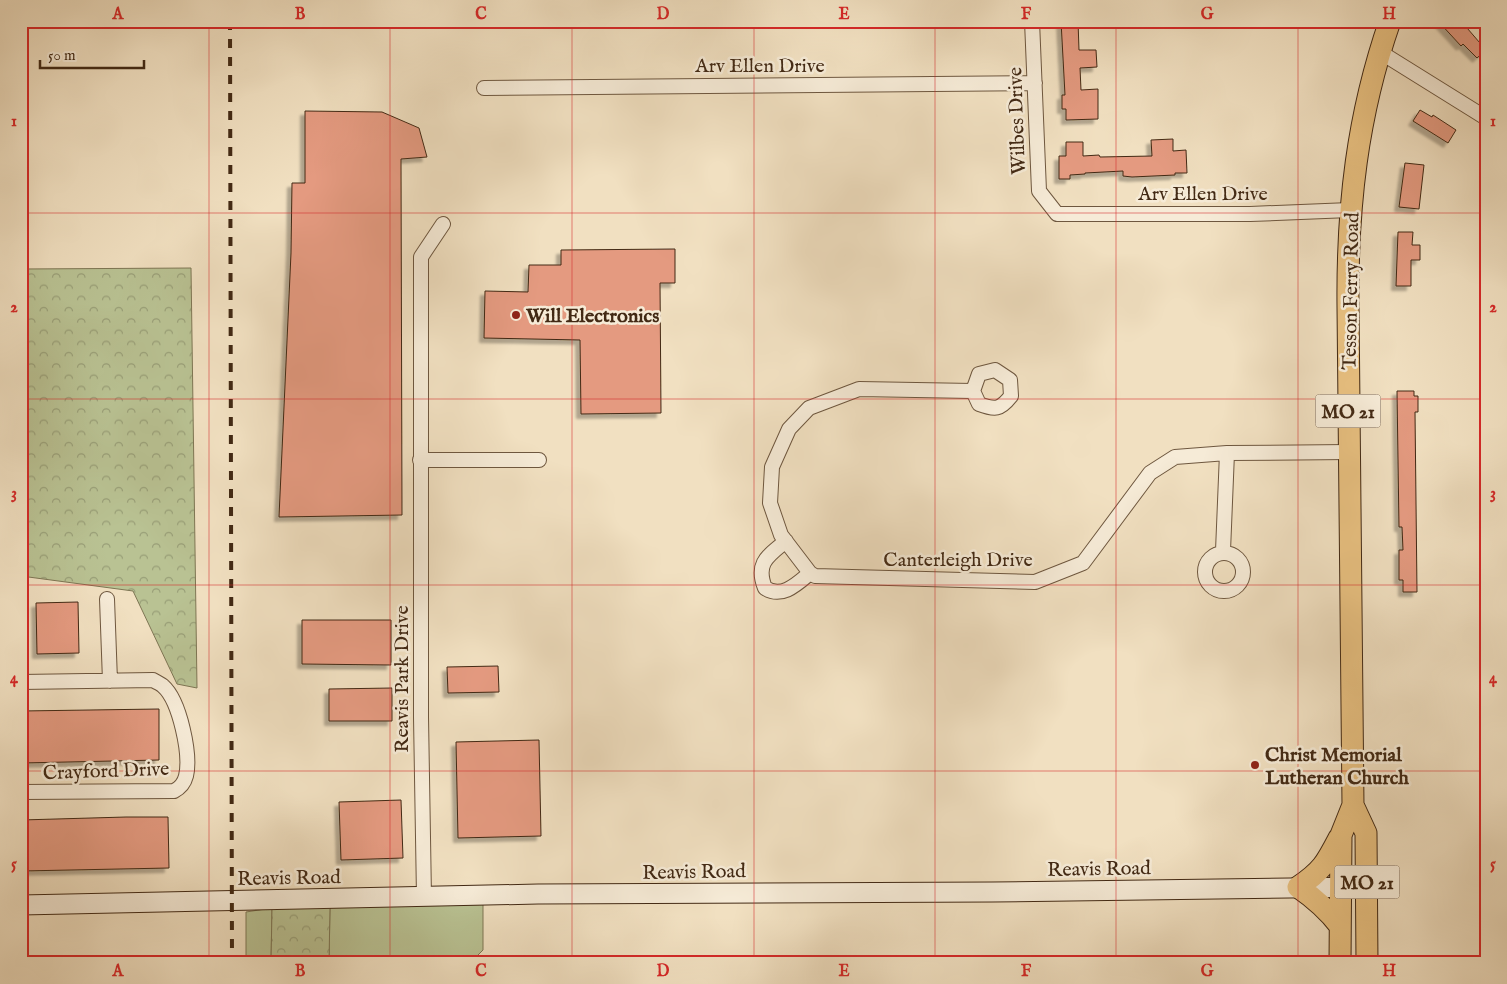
<svg xmlns="http://www.w3.org/2000/svg" width="1507" height="984" viewBox="0 0 1507 984" font-family="'IM FELL English',serif">
<style>
.green{fill:#b9c293;stroke:#7e7654}
.forest{fill:url(#forest-crowns);stroke:#7e7654}
.building{fill:#e49a80;stroke:#422914;filter:url(#shadow)}
.lines{fill:none;stroke-linecap:round;stroke-linejoin:round}
.street-casing{stroke:#6e573f;stroke-width:16}
.secondary-casing{stroke:#422914;stroke-width:21}
.primary-casing{stroke:#422914;stroke-width:23}
.street{stroke:#f6ebd7;stroke-width:14}
.secondary{stroke:#f6ebd7;stroke-width:19}
.primary{stroke:#e8c080;stroke-width:21}
.rail{stroke:#422914;stroke-width:4;stroke-dasharray:9 9;stroke-linecap:butt}
.grid{fill:none;stroke:#d62828;stroke-width:1;stroke-opacity:0.55}
.poi-dot{fill:#8f2418;stroke:#f6ebd7;stroke-width:2}
.labels{text-anchor:middle;stroke-width:5;stroke-linejoin:round;paint-order:stroke}
.shield{fill:#f6ebd7;stroke:#78634e;stroke-width:1}
.shield-label{font-size:19px;font-weight:bold;fill:#422914}
.street-label{font-size:20px;fill:#422914;stroke:#f6ebd7}
.poi-label{font-size:20px;font-weight:bold;fill:#422914;stroke:#f6ebd7;text-anchor:start}
.neatline{fill:none;stroke:#d62828;stroke-width:2}
.grid-label{font-size:16px;text-anchor:middle;font-weight:bold;fill:#d62828}
</style>
<defs>
<pattern id="forest-crowns" width="20" height="18" patternUnits="userSpaceOnUse" patternTransform="scale(1.25)"><rect width="20" height="18" fill="#b9c293"/><path d="M2 6a3 3 0 1 1 6 0M12 15a3 3 0 1 1 6 0" fill="none" stroke="#989e77"/></pattern>
<filter id="shadow"><feDropShadow dx="-4.5" dy="4.5" stdDeviation="1" flood-color="#0004"/></filter>
</defs>
<rect width="100%" height="100%" fill="#f1e0c1"/>
<filter id="stains"><feTurbulence type="fractalNoise" baseFrequency=".004" numOctaves="4"/><feColorMatrix values="0 0 0 0 .2 0 0 0 0 .09 0 0 0 0 .02 0 0 0 .5 -.17"/></filter>
<radialGradient id="worn" r=".72"><stop offset=".6" stop-color="#630" stop-opacity="0"/><stop offset="1" stop-color="#630" stop-opacity=".3"/></radialGradient>
<path class="green" d="M 483,904 L 483,950 L 470,963 L 329,963 L 330,907 Z
M 272,908 L 271,963 L 246,963 L 246,912 Z"/>
<path class="forest" d="M 191,268 L 197,688 L 177,684 L 133,591 L 21,576 L 21,269 Z
M 330,907 L 329,963 L 271,963 L 272,908 Z"/>
<path class="building" d="M 1061,21 L 1078,21 L 1079,50 L 1096,50 L 1097,67 L 1080,68 L 1081,90 L 1098,89 L 1098,119 L 1066,120 L 1066,109 L 1062,109 L 1062,95 L 1065,95 Z
M 1438,21 L 1461,21 L 1486,50 L 1477,58 L 1463,44 L 1461,46 Z
M 1420,110 L 1432,117 L 1433,115 L 1456,130 L 1448,143 L 1413,121 Z
M 305,111 L 382,112 L 419,128 L 427,157 L 401,159 L 402,515 L 279,517 L 291,253 L 292,183 L 305,183 Z
M 1173,139 L 1173,151 L 1186,150 L 1187,173 L 1175,173 L 1175,175 L 1132,177 L 1123,176 L 1123,171 L 1085,173 L 1085,174 L 1070,175 L 1070,179 L 1059,179 L 1059,156 L 1066,156 L 1066,142 L 1083,142 L 1083,156 L 1099,155 L 1100,157 L 1152,156 L 1151,140 Z
M 1405,163 L 1424,165 L 1419,209 L 1399,207 Z
M 1398,232 L 1413,232 L 1412,245 L 1420,245 L 1420,260 L 1411,260 L 1411,286 L 1396,286 Z
M 675,249 L 675,283 L 660,283 L 661,413 L 581,414 L 580,340 L 484,338 L 485,291 L 528,292 L 529,265 L 561,265 L 561,250 Z
M 1397,391 L 1414,391 L 1414,396 L 1418,396 L 1418,412 L 1415,412 L 1417,592 L 1403,592 L 1403,580 L 1399,580 L 1399,550 L 1403,550 L 1402,527 L 1399,527 Z
M 78,602 L 79,653 L 37,654 L 36,603 Z
M 302,620 L 391,620 L 391,665 L 302,664 Z
M 498,666 L 499,692 L 448,693 L 447,667 Z
M 392,688 L 392,721 L 329,721 L 329,689 Z
M 159,709 L 159,760 L 21,763 L 21,711 Z
M 539,740 L 541,836 L 458,838 L 456,742 Z
M 401,800 L 403,858 L 341,860 L 339,802 Z
M 126,817 L 168,817 L 169,868 L 21,871 L 21,820 Z"/>
<g class="lines">
<g class="street-casing">
<path id="street" d="M 1032,21 L 1039,191 L 1057,214 L 1250,214 L 1350,210
M 1380,52 L 1486,118
M 484,88 L 1035,83
M 995,370 L 1010,380 L 1011,396 C 1000,410 995,410 979,404 L 973,391 L 979,374 Z
M 973,391 L 859,389 L 809,408 L 789,429 L 772,467 L 770,503 L 781,535 L 810,573 L 815,576 L 1035,582 L 1083,563 L 1150,473 L 1175,457 L 1227,453 L 1349,452
M 420,460 L 539,460
M 786,541 C 768,556 755,563 765,588 C 782,599 797,584 810,573
M 1223,551 L 1227,453
M1205 572a19 19 0 1 1 38 0a19 19 0 1 1-38 0Z
M 107,599 L 110,681
M 21,682 L 153,680 C 156,682 161,684 163,686 C 180,701 191,755 186,776 C 184,784 180,788 174,791 L 21,792
M 424,897 L 421,717 L 421,257 L 443,224"/>
</g>
<g class="secondary-casing">
<path id="secondary" d="M 21,905 L 538,894 L 992,892 L 1367,887"/>
</g>
<g class="primary-casing">
<path id="primary" d="M 1353,805 L 1366,833 L 1367,963
M 1339,838 C 1326,863 1322,871 1298,887 C 1314,898 1328,910 1340,926
M 1340,963 L 1341,835 L 1353,805 L 1348,307 C 1347,207 1357,116 1390,21"/>
</g>
<use href="#street" class="street"/>
<use href="#secondary" class="secondary"/>
<use href="#primary" class="primary"/>
<path class="rail" d="M 230,21 L 232,963"/>
</g>
<path class="grid" d="M 209,21 L 209,963M 390,21 L 390,963M 572,21 L 572,963M 754,21 L 754,963M 935,21 L 935,963M 1116,21 L 1116,963M 1298,21 L 1298,963M 21,213 L 1486,213M 21,399 L 1486,399M 21,585 L 1486,585M 21,771 L 1486,771"/>
<g class="poi-dot">
<circle cx="516" cy="315" r="5"/>
<circle cx="1255" cy="765" r="5"/>
</g>
<g class="labels">
<g class="shield">
<rect x="1315.5" y="394.5" width="65" height="33" rx="4"/>
<rect x="1334.5" y="865.5" width="65" height="33" rx="4"/>
</g>
<g class="shield-label">
<text x="1348" y="418">MO 21</text>
<text x="1367" y="889">MO 21</text>
</g>
<g class="street-label">
<text x="760" y="72">Arv Ellen Drive</text>
<text transform="translate(1016 121) rotate(-92)" y="7">Wilbes Drive</text>
<text x="1203" y="200">Arv Ellen Drive</text>
<text transform="translate(1350 291) rotate(-89)" y="7">Tesson Ferry Road</text>
<text x="958" y="566">Canterleigh Drive</text>
<text transform="translate(401 679) rotate(-90)" y="7">Reavis Park Drive</text>
<text transform="translate(106 770) rotate(-2)" y="7">Crayford Drive</text>
<text transform="translate(1099 868) rotate(-1)" y="7">Reavis Road</text>
<text transform="translate(694 871) rotate(-1)" y="7">Reavis Road</text>
<text transform="translate(289 877) rotate(-1)" y="7">Reavis Road</text>
</g>
<g class="poi-label">
<text x="526" y="322">Will Electronics</text>
<text x="1265" y="761">Christ Memorial<tspan x="1265" dy="23">Lutheran Church</tspan></text>
</g>
</g>
<rect width="1507" height="984" fill="none" stroke="#f1e0c1" stroke-width="55"/>
<path d="M40 60v8h104v-8" fill="none" stroke="#422914" stroke-width="2.5"/>
<text x="48" y="60" font-size="15" fill="#422914" stroke="#f6ebd7" stroke-width="4" paint-order="stroke">50 m</text>
<rect x="28" y="28" width="1452" height="928" class="neatline"/>
<g class="grid-label">
<text x="118" y="19">A</text>
<text x="300" y="19">B</text>
<text x="481" y="19">C</text>
<text x="663" y="19">D</text>
<text x="844" y="19">E</text>
<text x="1026" y="19">F</text>
<text x="1207" y="19">G</text>
<text x="1389" y="19">H</text>
<text x="14" y="126">1</text>
<text x="1493" y="126">1</text>
<text x="14" y="312">2</text>
<text x="1493" y="312">2</text>
<text x="14" y="498">3</text>
<text x="1493" y="498">3</text>
<text x="14" y="683">4</text>
<text x="1493" y="683">4</text>
<text x="14" y="869">5</text>
<text x="1493" y="869">5</text>
<text x="118" y="976">A</text>
<text x="300" y="976">B</text>
<text x="481" y="976">C</text>
<text x="663" y="976">D</text>
<text x="844" y="976">E</text>
<text x="1026" y="976">F</text>
<text x="1207" y="976">G</text>
<text x="1389" y="976">H</text>
</g>
<rect width="100%" height="100%" filter="url(#stains)"/>
<rect width="100%" height="100%" fill="url(#worn)"/>
</svg>
